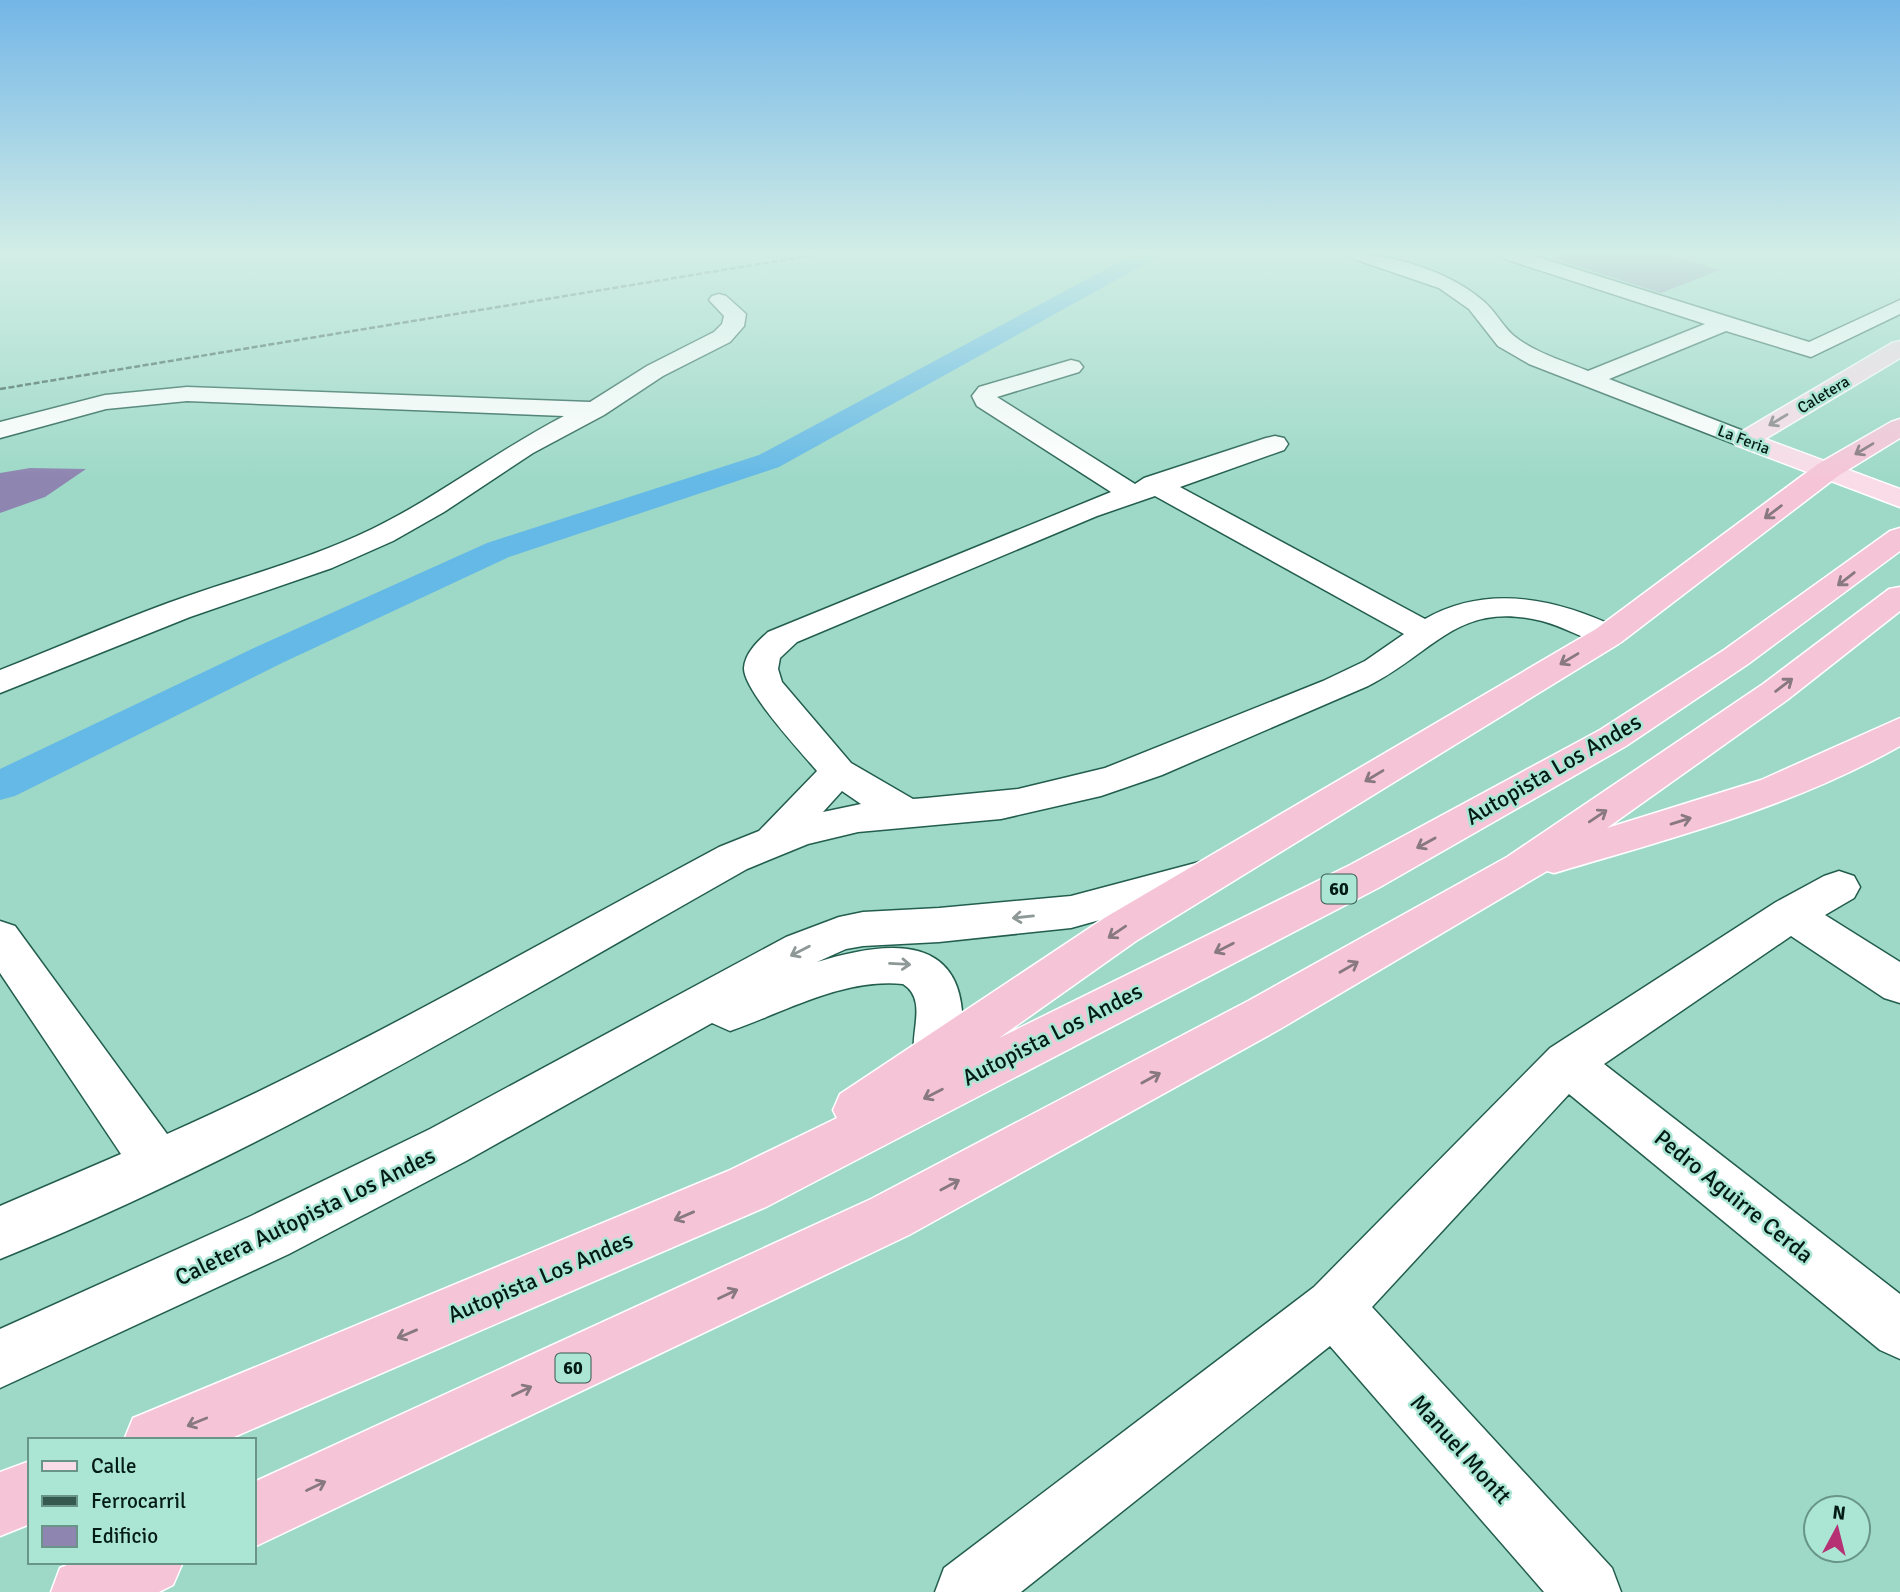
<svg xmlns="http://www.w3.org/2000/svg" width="1900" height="1592" viewBox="0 0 1900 1592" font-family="Signika,sans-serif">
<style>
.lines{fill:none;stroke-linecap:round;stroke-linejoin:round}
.canal{fill:#65b9e6;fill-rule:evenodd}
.building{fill:#8e85b1}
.minor-casing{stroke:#225d4e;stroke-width:3}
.major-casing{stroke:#fff;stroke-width:3}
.highway-casing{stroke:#fff;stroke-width:3}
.minor{fill:#fff;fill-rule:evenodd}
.major{fill:#f9dce7;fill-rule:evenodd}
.highway{fill:#f5c5d7;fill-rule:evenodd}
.rail{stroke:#36594f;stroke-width:2.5;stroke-dasharray:6 2.5;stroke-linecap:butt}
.oneway{stroke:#8a8588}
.oneway2{stroke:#887880}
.oneway3{stroke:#8e9896}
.labels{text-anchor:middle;stroke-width:5;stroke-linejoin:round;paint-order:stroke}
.far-street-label{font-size:16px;fill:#031b15;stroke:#abe6d4}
.shield{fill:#abe6d4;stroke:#35584e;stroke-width:2}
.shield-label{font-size:18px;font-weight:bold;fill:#031b15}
.near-street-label{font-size:23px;fill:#031b15;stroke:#abe6d4}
</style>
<rect width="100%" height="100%" fill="#9ed9c7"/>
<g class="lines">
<path class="canal" d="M 1132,255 L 1158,255 L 1154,259 L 779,467 L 509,557 L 282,663 L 15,796 L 0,800 L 0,769 L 256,647 L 487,543 L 759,455 Z"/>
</g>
<path class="building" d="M 1558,255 L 1670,255 L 1720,270 L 1661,293 L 1557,260 Z
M 30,468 L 86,469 L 45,497 L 0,513 L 0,473 Z"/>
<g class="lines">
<g class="minor-casing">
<path id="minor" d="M 1351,255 C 1392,253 1451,273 1482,300 C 1495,310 1502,326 1514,336 C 1535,353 1564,361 1588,371 L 1705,324 L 1505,259 L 1503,255 L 1531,255 L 1809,342 L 1900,300 L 1900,314 L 1811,357 L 1726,331 L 1609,379 L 1754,435 L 1758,440 L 1754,445 L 1745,448 L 1529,364 L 1498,346 L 1469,309 L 1439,288 L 1354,259 Z
M 719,294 L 726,296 L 746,314 L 744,326 L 730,342 L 663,376 L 604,415 L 533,453 L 444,512 L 393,541 L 332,568 L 190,617 L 0,693 L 0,670 C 56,648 111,624 168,603 C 236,578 306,561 372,529 C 438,497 498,450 564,416 L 187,401 L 106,409 L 0,438 L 0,422 L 105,395 L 187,387 L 590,402 L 647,366 L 714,332 L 722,324 L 724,316 L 709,300 L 712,296 Z
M 1071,360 L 1079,362 L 1083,367 L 1079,372 L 997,397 L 1135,484 L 1144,478 L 1266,438 L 1275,436 L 1284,438 L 1288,444 L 1284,450 L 1180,487 L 1425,619 C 1488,583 1558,599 1620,629 L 1624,636 L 1620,643 L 1608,646 C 1585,640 1565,627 1542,621 C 1458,600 1435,652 1368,686 L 1162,775 L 1101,796 L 1001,819 L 858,832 L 808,844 L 747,869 C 503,1007 261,1154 0,1259 L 0,1206 L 121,1154 L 0,973 L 0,921 L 15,926 L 167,1134 C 356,1050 536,945 719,847 L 759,831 L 817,771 C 801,752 743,690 744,668 C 745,653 758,641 768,632 L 1111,492 L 977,406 L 972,396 L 979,387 ZM 1155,496 L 1404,634 L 1365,661 L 1323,681 L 1105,768 L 1018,789 L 926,798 L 913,799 L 851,763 L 782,682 L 778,669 L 780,658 L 797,642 L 1097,516 ZM 842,791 L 861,804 L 823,812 Z
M 1203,861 L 1218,865 L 1224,876 L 1218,887 L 1071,928 L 939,942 L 863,946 L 846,949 L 817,962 C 873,945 955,928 962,1011 C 964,1031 964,1050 955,1068 L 938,1074 L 921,1068 C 919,1064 915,1058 914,1053 C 911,1030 927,999 903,984 C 843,978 785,1012 730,1031 L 712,1023 L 466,1161 L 289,1254 L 0,1388 L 0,1329 L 251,1216 L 430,1129 L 786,937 L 839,917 L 863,912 L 939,908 L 1071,896 Z
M 1839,871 L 1854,876 L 1860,887 L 1854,898 L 1825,915 L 1900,962 L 1900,1003 L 1884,998 L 1791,936 L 1604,1064 L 1900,1294 L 1900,1359 L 1880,1350 L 1569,1094 L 1372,1307 L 1612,1568 L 1621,1592 L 1544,1592 L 1330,1346 L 1021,1592 L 935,1592 L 944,1568 L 1314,1287 L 1550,1048 L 1776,902 L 1824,876 Z"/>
</g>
<g class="major-casing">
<path id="major" d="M 1900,341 L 1900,358 L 1765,439 L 1900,489 L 1900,507 L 1736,445 L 1732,440 L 1736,435 L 1892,343 Z"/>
</g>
<g class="highway-casing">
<path id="highway" d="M 1900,419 L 1900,438 L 1838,476 L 1620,643 L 1136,941 L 999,1038 L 1350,865 L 1600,730 L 1724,650 L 1890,531 L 1900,528 L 1900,551 L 1748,664 L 1626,746 L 1380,887 L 766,1207 L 227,1440 L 124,1440 L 133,1418 L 728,1171 L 837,1118 L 833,1110 L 840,1094 L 1106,917 L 1596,629 L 1818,464 L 1891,422 Z
M 1900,587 L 1900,611 L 1787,700 L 1607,828 L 1761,780 L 1900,718 L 1900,746 C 1792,807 1672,838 1554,873 L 1547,871 L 1280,1029 L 909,1235 L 254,1547 L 254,1482 L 871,1199 L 1248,1001 L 1507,857 L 1763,684 L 1889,589 Z
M 30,1461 L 30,1524 L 0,1536 L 0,1472 Z
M 74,1562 L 183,1562 L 173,1585 L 159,1592 L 51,1592 L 60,1568 Z"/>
</g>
<use href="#minor" class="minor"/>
<use href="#major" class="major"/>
<use href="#highway" class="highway"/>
<path class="rail" d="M 0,389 L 814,255"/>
</g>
<defs><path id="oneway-shaft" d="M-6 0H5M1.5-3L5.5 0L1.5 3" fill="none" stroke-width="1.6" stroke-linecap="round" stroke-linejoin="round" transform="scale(1.75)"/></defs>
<use class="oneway" href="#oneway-shaft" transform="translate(1778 420) rotate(149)"/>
<g class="oneway2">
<use href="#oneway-shaft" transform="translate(1864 449) rotate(149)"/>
<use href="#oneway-shaft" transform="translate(1773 512) rotate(143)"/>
<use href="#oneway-shaft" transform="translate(1846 579) rotate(142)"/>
<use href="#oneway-shaft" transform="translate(1569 659) rotate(149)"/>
<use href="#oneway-shaft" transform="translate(1784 685) rotate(-37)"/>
<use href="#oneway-shaft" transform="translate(1374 776) rotate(149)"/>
<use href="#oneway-shaft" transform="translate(1598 816) rotate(-34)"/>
<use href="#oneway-shaft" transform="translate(1681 821) rotate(-17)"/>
<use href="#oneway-shaft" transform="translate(1426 843) rotate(151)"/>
<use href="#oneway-shaft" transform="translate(1117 932) rotate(146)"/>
<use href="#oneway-shaft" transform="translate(1224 948) rotate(153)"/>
<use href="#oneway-shaft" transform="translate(1349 967) rotate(-30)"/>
<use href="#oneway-shaft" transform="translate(1151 1078) rotate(-29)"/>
<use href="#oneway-shaft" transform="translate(933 1094) rotate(153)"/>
<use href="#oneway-shaft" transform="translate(950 1185) rotate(-28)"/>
<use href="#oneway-shaft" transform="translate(684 1216) rotate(157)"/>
<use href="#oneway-shaft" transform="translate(728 1294) rotate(-25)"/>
<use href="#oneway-shaft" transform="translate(407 1334) rotate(157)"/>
<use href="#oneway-shaft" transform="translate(522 1391) rotate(-25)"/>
<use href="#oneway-shaft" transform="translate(197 1422) rotate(158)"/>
<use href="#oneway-shaft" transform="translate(316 1486) rotate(-25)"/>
</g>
<g class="oneway3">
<use href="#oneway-shaft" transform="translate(1023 917) rotate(174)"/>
<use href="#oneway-shaft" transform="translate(800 951) rotate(153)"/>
<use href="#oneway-shaft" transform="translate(900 964) rotate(3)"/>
</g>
<linearGradient id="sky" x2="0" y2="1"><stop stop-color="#73b6e7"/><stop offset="0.53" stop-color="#d3eee6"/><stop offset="1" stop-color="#d3eee6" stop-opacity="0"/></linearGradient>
<rect width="1900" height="478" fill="url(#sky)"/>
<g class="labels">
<g class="far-street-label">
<text transform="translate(1823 394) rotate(-31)" y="6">Caletera</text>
<text transform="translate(1744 439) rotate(21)" y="6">La Feria</text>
</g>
<g class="shield">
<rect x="1321.5" y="874.5" width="35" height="29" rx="5"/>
<rect x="555.5" y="1353.5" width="35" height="29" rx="5"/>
</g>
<g class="shield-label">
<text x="1339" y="895">60</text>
<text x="573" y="1374">60</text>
</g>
<g class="near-street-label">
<text transform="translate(1553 769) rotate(-30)" y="8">Autopista Los Andes</text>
<text transform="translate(1052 1034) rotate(-27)" y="8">Autopista Los Andes</text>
<text transform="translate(1734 1196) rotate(39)" y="8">Pedro Aguirre Cerda</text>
<text transform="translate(305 1216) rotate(-26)" y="8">Caletera Autopista Los Andes</text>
<text transform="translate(540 1277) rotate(-23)" y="8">Autopista Los Andes</text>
<text transform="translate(1461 1449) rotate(48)" y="8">Manuel Montt</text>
</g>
</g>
<rect x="28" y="1438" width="228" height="126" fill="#abe6d4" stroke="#689588" stroke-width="2"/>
<rect x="42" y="1461" width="35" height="10" fill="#f9dce7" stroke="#689588" stroke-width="2"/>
<text x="91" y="1473" font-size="21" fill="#031b15">Calle</text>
<rect x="42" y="1496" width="35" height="10" fill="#36594f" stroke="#689588" stroke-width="2"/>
<text x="91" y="1508" font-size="21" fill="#031b15">Ferrocarril</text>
<rect x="42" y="1526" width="35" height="21" fill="#8e85b1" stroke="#689588" stroke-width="2"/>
<text x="91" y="1543" font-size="21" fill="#031b15">Edificio</text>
<g transform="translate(1837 1529) rotate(7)"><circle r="33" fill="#abe6d4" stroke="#689588" stroke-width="2"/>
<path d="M0-5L12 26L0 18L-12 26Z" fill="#b63074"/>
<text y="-10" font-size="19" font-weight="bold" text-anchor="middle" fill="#031b15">N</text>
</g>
</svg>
